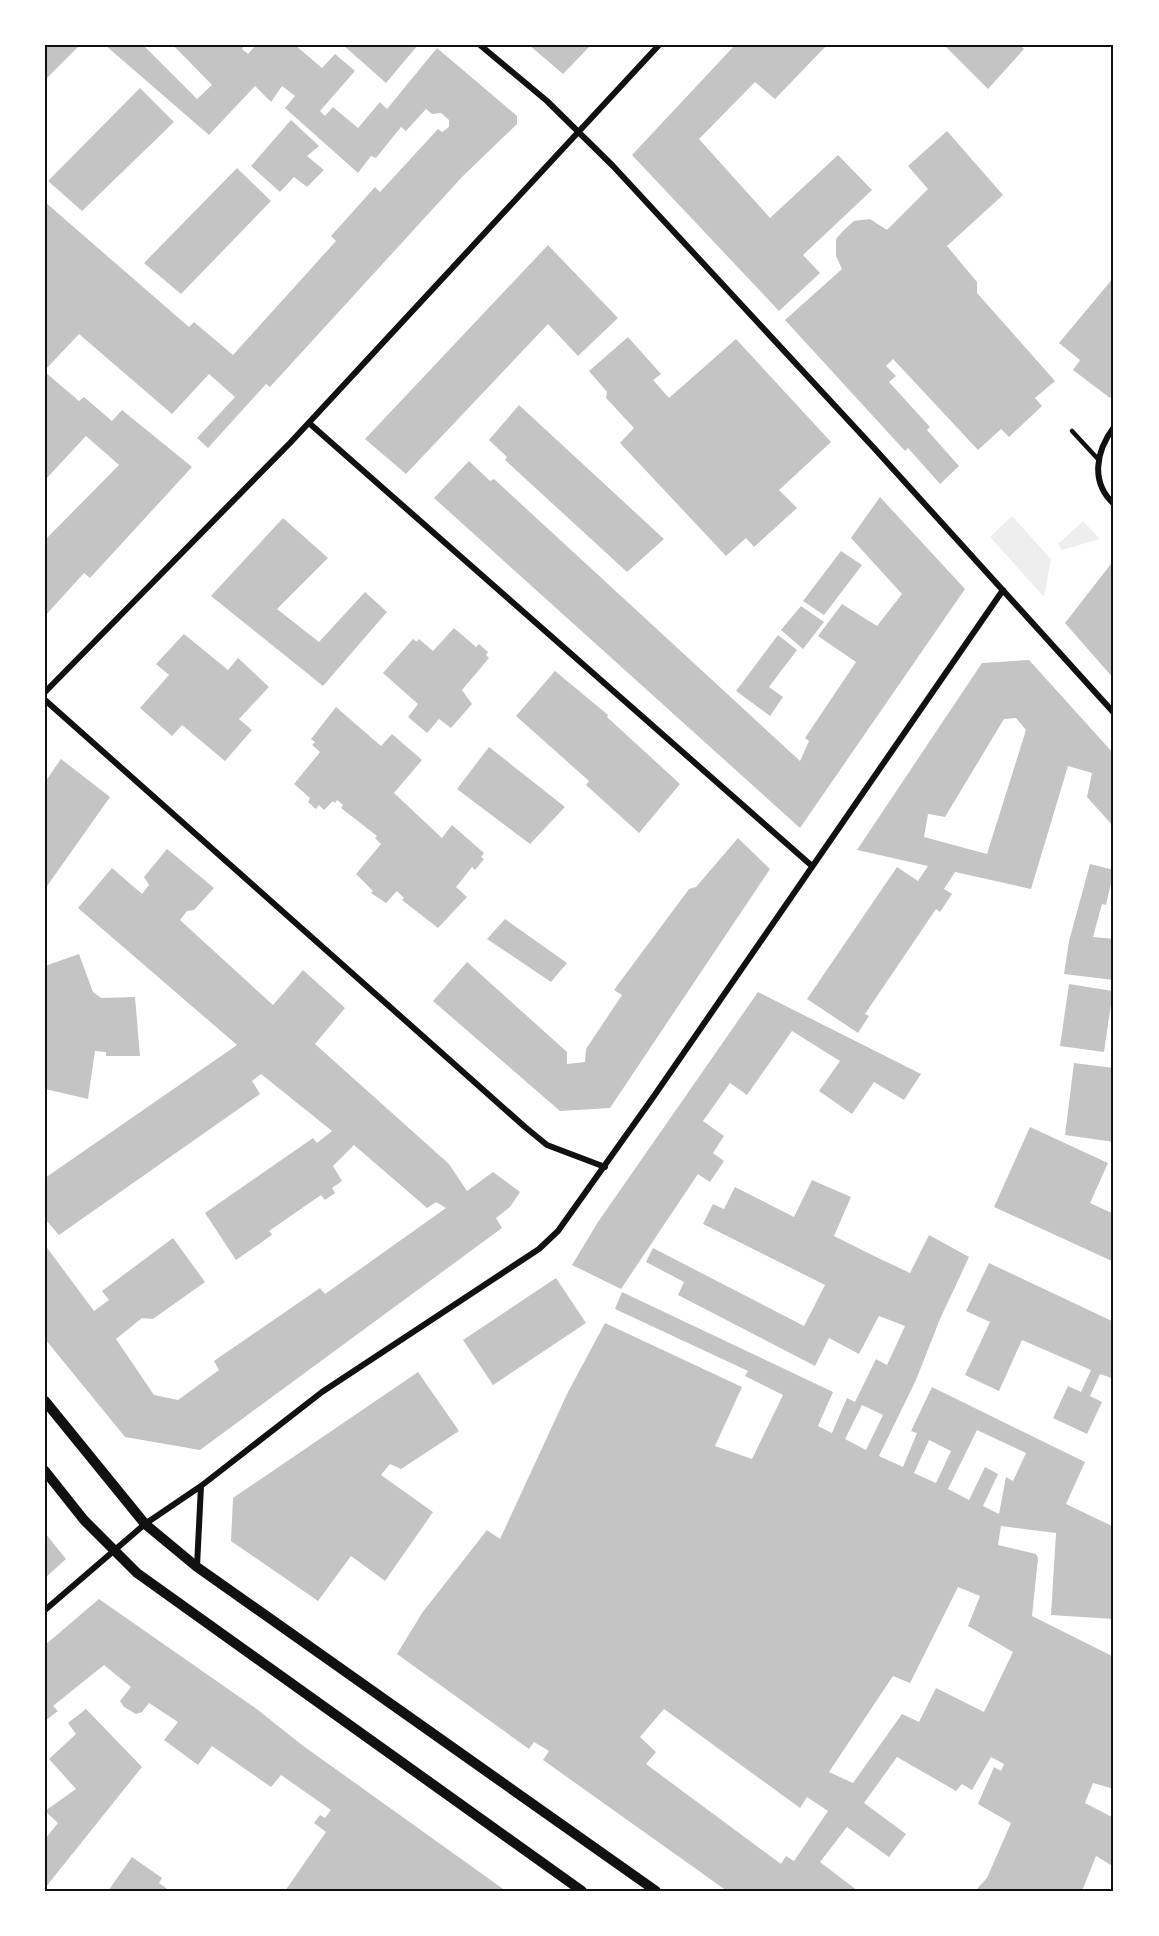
<svg xmlns="http://www.w3.org/2000/svg" width="1159" height="1936" viewBox="0 0 1159 1936" font-family="'Public Sans',sans-serif">
<style>
.green{fill:#eee}
.building{fill:#c4c4c4;fill-rule:evenodd}
.lines{fill:none;stroke-linecap:round;stroke-linejoin:round}
.service{stroke:#111;stroke-width:4.5}
.minor{stroke:#111;stroke-width:6}
.tertiary{stroke:#111;stroke-width:10}
.neatline{fill:none;stroke:#111;stroke-width:2}
</style>
<rect width="100%" height="100%" fill="#fff"/>
<path class="green" d="M 1012,516 L 1051,559 L 1044,597 L 990,537 Z
M 1083,521 L 1100,539 L 1062,550 L 1058,544 Z"/>
<path class="building" d="M 45,45 L 80,45 L 45,80 Z
M 105,45 L 143,45 L 197,99 L 212,85 L 173,45 L 244,45 L 242,49 L 248,54 L 256,45 L 295,45 L 322,68 L 335,54 L 355,71 L 320,111 L 325,116 L 333,107 L 358,128 L 380,102 L 387,109 L 437,48 L 517,116 L 517,124 L 462,177 L 270,387 L 266,384 L 208,448 L 197,438 L 235,397 L 209,374 L 172,414 L 79,334 L 45,370 L 45,202 L 189,327 L 194,322 L 233,355 L 336,241 L 331,236 L 375,187 L 380,192 L 438,129 L 442,132 L 449,127 L 449,120 L 441,113 L 432,114 L 426,109 L 406,131 L 401,127 L 376,158 L 371,156 L 358,173 L 285,108 L 295,96 L 282,86 L 271,102 L 255,86 L 209,135 Z
M 343,45 L 418,45 L 386,83 Z
M 529,45 L 591,45 L 563,74 Z
M 735,45 L 827,45 L 775,99 L 755,82 L 699,139 L 770,218 L 838,155 L 872,190 L 803,255 L 820,273 L 779,311 L 632,155 Z
M 944,45 L 1020,45 L 1024,49 L 988,89 Z
M 140,88 L 174,122 L 82,211 L 48,181 Z
M 291,120 L 319,146 L 307,156 L 324,170 L 307,187 L 294,177 L 280,192 L 251,166 Z
M 947,131 L 1003,195 L 947,246 L 977,282 L 977,293 L 1055,381 L 1035,398 L 1042,406 L 1009,437 L 1001,429 L 978,450 L 893,359 L 886,366 L 896,376 L 889,382 L 930,427 L 927,430 L 959,466 L 940,484 L 908,448 L 905,451 L 785,320 L 842,269 L 836,256 L 836,239 L 844,230 L 854,221 L 870,219 L 887,230 L 928,189 L 908,166 Z
M 237,168 L 271,201 L 181,294 L 144,263 Z
M 548,245 L 618,318 L 578,356 L 548,324 L 406,474 L 365,439 Z
M 1114,277 L 1114,393 L 1110,398 L 1073,370 L 1080,360 L 1059,343 Z
M 628,337 L 661,374 L 653,380 L 669,398 L 736,339 L 831,442 L 779,490 L 797,508 L 754,547 L 746,538 L 726,556 L 620,443 L 634,428 L 606,398 L 607,392 L 589,371 Z
M 45,372 L 79,401 L 84,397 L 112,421 L 122,410 L 192,467 L 90,578 L 84,573 L 45,616 L 45,540 L 119,465 L 86,436 L 45,480 Z
M 519,405 L 664,539 L 627,572 L 505,460 L 507,457 L 489,440 Z
M 469,461 L 490,481 L 494,479 L 800,761 L 809,741 L 805,738 L 856,662 L 818,636 L 842,604 L 877,626 L 902,594 L 851,538 L 880,497 L 965,589 L 800,828 L 434,498 Z
M 283,518 L 328,558 L 277,609 L 319,642 L 365,592 L 387,612 L 323,686 L 211,596 Z
M 841,551 L 862,565 L 824,615 L 803,601 Z
M 1114,560 L 1114,679 L 1065,623 Z
M 801,606 L 824,622 L 803,649 L 781,630 Z
M 454,628 L 476,647 L 479,644 L 488,652 L 486,655 L 489,658 L 462,690 L 472,704 L 451,728 L 439,719 L 427,733 L 408,717 L 418,704 L 383,673 L 413,639 L 417,642 L 419,639 L 433,651 Z
M 184,634 L 228,670 L 238,658 L 269,687 L 239,719 L 252,730 L 225,761 L 182,725 L 172,736 L 140,708 L 169,675 L 156,664 Z
M 778,635 L 797,650 L 769,687 L 783,697 L 770,716 L 736,691 Z
M 1029,660 L 1114,754 L 1114,827 L 1087,797 L 1092,773 L 1068,766 L 1031,889 L 955,872 L 944,889 L 952,894 L 940,912 L 936,909 L 865,1014 L 869,1016 L 858,1033 L 807,999 L 897,867 L 918,881 L 928,866 L 857,850 L 982,663 ZM 1016,718 L 1026,730 L 987,854 L 924,837 L 928,814 L 945,817 L 1004,719 Z
M 555,671 L 608,715 L 607,717 L 680,784 L 639,833 L 586,785 L 589,781 L 516,716 Z
M 336,707 L 381,746 L 392,734 L 422,760 L 394,793 L 442,838 L 452,825 L 484,853 L 481,857 L 484,859 L 475,870 L 472,867 L 456,887 L 467,897 L 438,928 L 402,900 L 404,898 L 397,891 L 386,903 L 371,893 L 373,891 L 356,874 L 381,844 L 375,838 L 377,836 L 341,808 L 343,805 L 337,800 L 335,803 L 333,801 L 324,810 L 319,805 L 316,809 L 308,802 L 310,798 L 294,784 L 320,752 L 312,745 L 315,742 L 311,739 Z
M 489,747 L 565,807 L 530,844 L 457,789 Z
M 61,759 L 110,797 L 45,889 L 45,782 Z
M 738,838 L 770,869 L 610,1108 L 560,1111 L 433,1001 L 467,962 L 567,1052 L 567,1064 L 585,1062 L 586,1049 L 622,995 L 614,990 L 689,889 L 696,887 Z
M 167,849 L 214,888 L 194,910 L 187,911 L 180,920 L 273,1005 L 303,970 L 345,1008 L 315,1044 L 449,1164 L 467,1191 L 493,1172 L 520,1192 L 510,1207 L 496,1218 L 502,1228 L 200,1450 L 125,1437 L 45,1339 L 45,1245 L 94,1311 L 109,1300 L 102,1291 L 173,1238 L 205,1282 L 153,1319 L 142,1318 L 116,1339 L 154,1395 L 178,1400 L 219,1370 L 214,1361 L 320,1288 L 325,1294 L 446,1208 L 436,1202 L 427,1208 L 354,1145 L 333,1166 L 342,1181 L 332,1188 L 335,1193 L 325,1200 L 321,1195 L 269,1231 L 272,1235 L 236,1260 L 205,1213 L 313,1138 L 317,1143 L 332,1131 L 261,1074 L 252,1081 L 260,1094 L 59,1235 L 45,1219 L 45,1178 L 237,1045 L 78,908 L 112,868 L 142,894 L 149,885 L 144,877 Z
M 1090,864 L 1114,870 L 1106,905 L 1102,904 L 1093,937 L 1114,939 L 1114,980 L 1064,974 L 1069,941 Z
M 505,919 L 567,963 L 551,982 L 487,939 Z
M 79,954 L 93,992 L 101,998 L 135,997 L 140,1056 L 106,1056 L 106,1052 L 95,1051 L 88,1099 L 45,1089 L 45,966 Z
M 1069,984 L 1113,991 L 1104,1052 L 1060,1046 Z
M 758,992 L 921,1074 L 904,1100 L 874,1082 L 852,1114 L 819,1091 L 840,1061 L 792,1031 L 747,1095 L 730,1083 L 703,1121 L 724,1136 L 713,1153 L 724,1161 L 710,1182 L 698,1174 L 621,1289 L 572,1265 L 598,1222 Z
M 1074,1063 L 1114,1068 L 1114,1142 L 1065,1135 Z
M 1030,1127 L 1108,1163 L 1090,1203 L 1114,1214 L 1114,1262 L 994,1207 Z
M 812,1180 L 851,1197 L 834,1236 L 874,1256 L 910,1273 L 929,1235 L 969,1257 L 940,1319 L 916,1380 L 879,1456 L 903,1467 L 917,1433 L 911,1431 L 932,1387 L 1085,1462 L 1066,1504 L 1114,1527 L 1113,1619 L 1051,1615 L 1056,1533 L 1001,1526 L 998,1545 L 1036,1554 L 1038,1558 L 1032,1616 L 1114,1657 L 1114,1789 L 1093,1783 L 1085,1803 L 1112,1817 L 1114,1813 L 1114,1867 L 1096,1856 L 1082,1891 L 975,1891 L 987,1878 L 1011,1823 L 978,1804 L 994,1767 L 1001,1771 L 1004,1764 L 991,1757 L 972,1790 L 962,1784 L 956,1791 L 897,1757 L 864,1803 L 906,1834 L 889,1857 L 847,1827 L 820,1862 L 858,1891 L 727,1891 L 543,1760 L 549,1751 L 534,1742 L 529,1749 L 397,1654 L 422,1613 L 487,1530 L 500,1539 L 568,1392 L 605,1323 L 742,1387 L 715,1446 L 752,1459 L 783,1395 L 745,1376 L 748,1371 L 615,1309 L 622,1292 L 833,1392 L 818,1426 L 832,1433 L 847,1398 L 855,1402 L 876,1359 L 887,1365 L 905,1326 L 879,1316 L 859,1354 L 829,1338 L 815,1366 L 678,1295 L 684,1282 L 646,1262 L 653,1248 L 804,1326 L 825,1285 L 703,1224 L 713,1204 L 724,1209 L 735,1187 L 794,1217 ZM 862,1405 L 883,1415 L 866,1450 L 845,1439 ZM 977,1430 L 1026,1453 L 1013,1481 L 1006,1477 L 999,1514 L 983,1506 L 998,1474 L 985,1467 L 969,1500 L 948,1489 ZM 929,1440 L 951,1451 L 936,1483 L 914,1473 ZM 958,1587 L 980,1596 L 968,1626 L 1013,1652 L 984,1712 L 936,1688 L 919,1722 L 902,1714 L 853,1783 L 829,1772 L 893,1676 L 910,1683 ZM 664,1709 L 800,1808 L 807,1797 L 828,1811 L 794,1861 L 786,1856 L 781,1864 L 646,1764 L 656,1752 L 640,1737 Z
M 989,1263 L 1114,1322 L 1114,1379 L 1100,1374 L 1090,1396 L 1102,1402 L 1087,1434 L 1053,1418 L 1068,1386 L 1081,1392 L 1091,1370 L 1022,1340 L 999,1391 L 965,1375 L 990,1322 L 966,1311 Z
M 556,1278 L 586,1323 L 493,1385 L 463,1340 Z
M 418,1372 L 459,1431 L 401,1469 L 390,1464 L 381,1475 L 433,1512 L 385,1581 L 351,1556 L 318,1601 L 231,1541 L 233,1498 Z
M 45,1533 L 66,1559 L 45,1578 Z
M 99,1599 L 258,1710 L 302,1745 L 506,1891 L 285,1891 L 326,1832 L 314,1823 L 320,1815 L 325,1818 L 331,1810 L 281,1775 L 271,1787 L 212,1746 L 198,1765 L 164,1740 L 178,1722 L 149,1703 L 142,1712 L 136,1714 L 124,1707 L 120,1701 L 131,1687 L 104,1665 L 53,1706 L 58,1711 L 45,1721 L 45,1645 Z
M 86,1709 L 142,1767 L 45,1888 L 45,1839 L 58,1823 L 45,1811 L 76,1789 L 49,1759 L 76,1734 L 68,1723 Z
M 132,1857 L 162,1878 L 159,1883 L 170,1891 L 108,1891 Z"/>
<g class="lines">
<path class="service" d="M 1072,431 L 1097,458"/>
<path class="minor" d="M 480,45 L 547,101 L 613,166 L 874,448 L 1114,713
M 309,423 L 812,866
M 1114,427 C 1096,451 1090,482 1114,504
M 45,692 L 290,443 L 659,45
M 45,700 L 525,1127 L 547,1145 L 605,1167
M 197,1566 L 201,1486
M 45,1610 L 145,1524 L 201,1486 L 322,1392 L 539,1249 L 558,1231 L 654,1096 L 1003,590"/>
<path class="tertiary" d="M 45,1401 L 145,1524 L 197,1567 L 656,1891
M 45,1471 L 84,1520 L 137,1573 L 582,1891"/>
</g>
<rect width="1159" height="1936" fill="none" stroke="#ffffff" stroke-width="93"/>
<rect x="46" y="46" width="1066" height="1844" class="neatline"/>
</svg>
